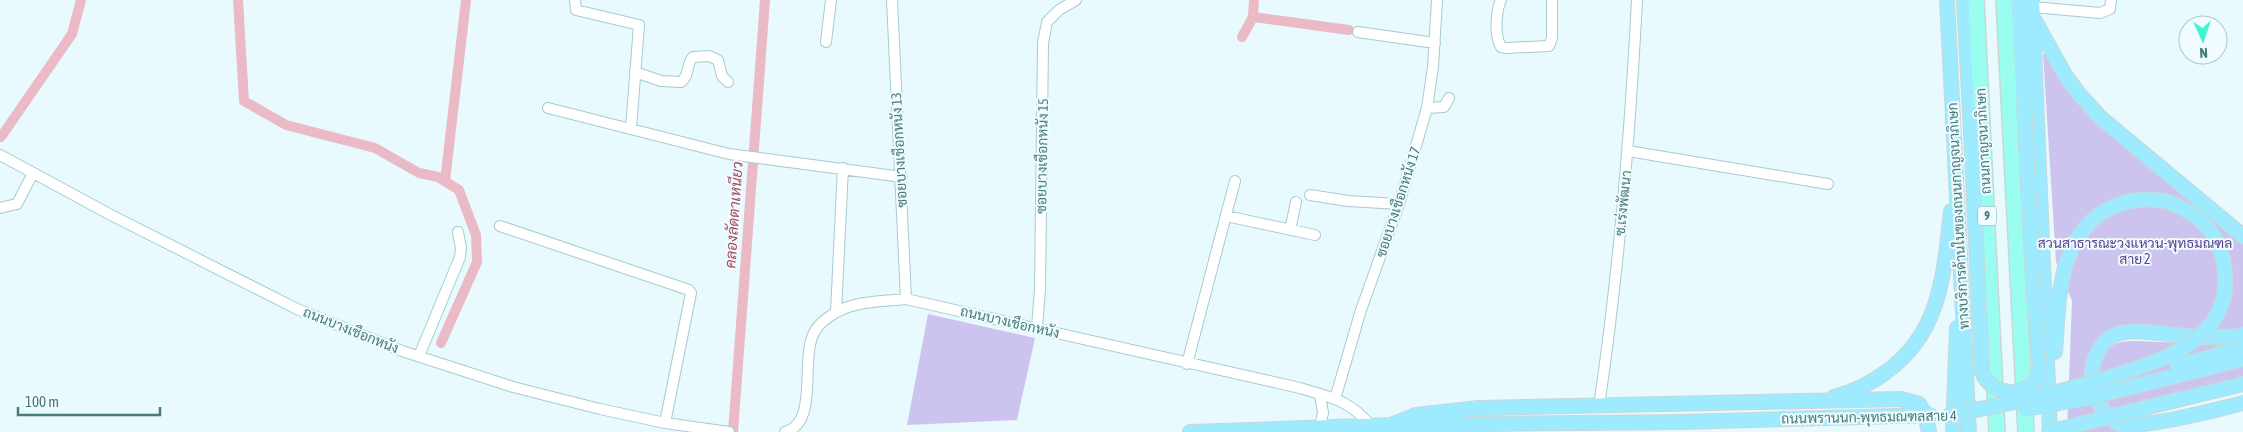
<svg xmlns="http://www.w3.org/2000/svg" width="2243" height="432" viewBox="0 0 2243 432" font-family="'Asap Condensed',Sarabun,sans-serif">
<style>
.green{fill:#ccc4ee}
.lines{fill:none;stroke-linecap:round;stroke-linejoin:round}
.canal{stroke:#ebbac7;stroke-width:10}
.minor-casing{stroke:#a6cccd;stroke-width:12}
.major-casing{stroke:#c8d8d7;stroke-width:16}
.highway-casing{stroke:#c8d8d7;stroke-width:18}
.minor{stroke:#fff;stroke-width:10}
.major{stroke:#9eeaff;stroke-width:14}
.highway{stroke:#99feef;stroke-width:15}
.major-bridge-casing{stroke:#c8d8d7;stroke-width:16;stroke-linecap:butt}
.major-bridge{stroke:#9eeaff;stroke-width:14}
.labels{text-anchor:middle;stroke-width:4;stroke-linejoin:round;paint-order:stroke}
.shield{fill:#f0fcff;stroke:#7aa2a1;stroke-width:1}
.shield-label{font-size:12px;font-weight:bold;fill:#487c79}
.street-label{font-size:14px;fill:#487c79;stroke:#f0fcff}
.park-label{font-size:14px;fill:#5a448f;stroke:#f0fcff}
.water-label{font-size:15px;font-style:italic;fill:#a8475f;stroke:#f0fcff}
</style>
<rect width="100%" height="100%" fill="#e8fafe"/>
<path class="green" d="M 2043,54 L 2046,54 L 2080,106 L 2243,243 L 2243,332 L 2107,335 C 2100,357 2079,394 2097,414 C 2104,423 2117,427 2128,432 L 2067,432 L 2072,301 L 2056,262 Z
M 928,314 L 1035,338 L 1017,420 L 907,425 Z
M 2136,341 L 2243,345 L 2243,390 L 2114,411 C 2097,396 2090,358 2113,345 C 2120,341 2128,341 2136,341 Z"/>
<g class="lines">
<path class="canal" d="M 238,0 L 244,101 L 286,125 L 375,148 L 419,173 L 438,177 L 459,190 L 476,235 L 477,262 L 441,343
M 1253,17 L 1349,30
M 1242,37 L 1253,17 L 1254,0
M 1,137 L 72,34 L 81,0
M 445,181 L 466,0
M 733,432 L 765,0"/>
<g class="minor-casing">
<path id="minor" d="M 575,0 L 576,10 L 639,25 L 631,128
M 892,0 L 906,299
M 1501,0 C 1496,11 1494,35 1501,47 L 1506,48 L 1549,46 L 1552,38 L 1552,0
M 2033,7 L 2100,13 L 2110,9 L 2111,0
M 1358,32 L 1435,43
M 826,42 L 831,0
M 635,72 L 661,81 L 681,82 C 690,75 686,64 693,57 L 709,56 L 718,60 L 722,76 L 728,82
M 548,108 L 729,154 L 902,177
M 1427,108 L 1444,107 L 1449,98
M 1628,151 L 1828,184
M 0,155 L 111,215 L 297,309 L 402,351 L 513,387 L 600,409 L 665,423 L 729,432
M 1310,195 L 1348,201 L 1399,204
M 0,208 L 17,204 L 33,173
M 1226,216 L 1315,235
M 500,226 L 689,290 L 691,293 L 665,423
M 1290,230 L 1296,202
M 836,312 L 843,168
M 1037,327 L 1040,289 L 1043,43 L 1047,22 L 1059,10 L 1076,0
M 419,356 L 460,257 L 461,248 L 458,232
M 1187,364 L 1235,181
M 1320,395 L 1323,413 L 1320,426
M 1335,399 L 1361,310 L 1399,204 L 1427,108 L 1433,67 L 1437,0
M 1599,406 C 1619,271 1630,136 1637,0
M 785,432 C 820,423 799,357 815,331 C 819,324 828,317 835,313 C 854,301 884,301 906,299 L 1300,388 C 1329,397 1350,400 1370,425"/>
</g>
<g class="major-casing">
<path id="major" d="M 1947,0 L 1969,432
M 1964,0 L 1970,112
M 2019,0 L 2024,105
M 2032,0 L 2050,432
M 2035,21 L 2065,75 L 2080,95 L 2101,118 L 2243,236
M 2243,335 C 2216,340 2187,336 2159,333 C 2145,332 2128,329 2114,335 C 2100,342 2093,358 2092,373 C 2091,391 2102,417 2120,424 C 2138,430 2220,409 2243,403
M 2055,352 C 2059,301 2057,235 2110,208 C 2129,199 2146,198 2166,201
M 1834,397 C 1853,392 1870,384 1886,372 C 1941,333 1944,273 1951,211
M 2169,402 L 2243,384
M 1391,425 L 1416,415 L 1479,408 L 1901,399 L 1919,404 L 1925,414 L 1929,432
M 1190,432 L 1391,425 L 1681,422
M 1953,432 L 1957,328"/>
</g>
<g class="highway-casing">
<path id="highway" d="M 1976,0 L 1997,432
M 2004,0 L 2026,432"/>
</g>
<use href="#minor" class="minor"/>
<use href="#major" class="major"/>
<use href="#highway" class="highway"/>
<g class="major-bridge-casing">
<path id="major-bridge" d="M 1970,112 L 1982,372 C 1993,400 2033,398 2040,369 L 2033,280 L 2024,105
M 2177,366 L 2243,348
M 2026,409 L 2087,398 L 2243,359
M 1948,415 C 2000,406 2050,395 2100,380 C 2156,362 2237,343 2224,265 C 2219,231 2197,212 2166,201
M 1681,422 L 1932,415
M 2048,432 L 2169,402"/>
</g>
<use href="#major-bridge" class="major-bridge"/>
</g>
<g class="labels">
<rect class="shield" x="1978" y="206.5" width="18" height="19" rx="4"/>
<g class="shield-label">
<text x="1987" y="220">9</text>
</g>
<g class="street-label">
<text transform="translate(1983 141) rotate(-93)" y="5">ถนนกาญจนาภิเษก</text>
<text transform="translate(899 150) rotate(-93)" y="5">ซอยบางเชือกหนัง 13</text>
<text transform="translate(1042 156) rotate(-89)" y="5">ซอยบางเชือกหนัง 15</text>
<text transform="translate(1398 202) rotate(-72)" y="5">ซอยบางเชือกหนัง 17</text>
<text transform="translate(1623 203) rotate(-84)" y="5">ซ.เร่งพัฒนา</text>
<text transform="translate(1958 216) rotate(-93)" y="5">ทางบริการด้านในของถนนกาญจนาภิเษก</text>
<text transform="translate(1010 322) rotate(13)" y="5">ถนนบางเชือกหนัง</text>
<text transform="translate(351 330) rotate(22)" y="5">ถนนบางเชือกหนัง</text>
<text transform="translate(1869 417) rotate(-1)" y="5">ถนนพรานนก-พุทธมณฑลสาย 4</text>
</g>
<g class="park-label">
<text x="2135" y="248">สวนสาธารณะวงแหวน-พุทธมณฑล<tspan x="2135" dy="16">สาย 2</tspan></text>
</g>
<g class="water-label">
<text transform="translate(734 215) rotate(-86)" y="5">คลองลัดตาเหนียว</text>
</g>
</g>
<g transform="translate(2203 40) rotate(177)"><circle r="24" fill="#f0fcff" stroke="#adc9c9"/>
<path d="M0-4L9 19L0 12L-9 19Z" fill="#42f3d2"/>
<text y="-8" font-size="14" font-weight="bold" text-anchor="middle" fill="#487c79">N</text>
</g>
<path d="M18 407v8h142v-8" fill="none" stroke="#487c79" stroke-width="2.5"/>
<text x="25" y="407" font-size="15" fill="#487c79" stroke="#f0fcff" stroke-width="4" paint-order="stroke">100 m</text>
</svg>
